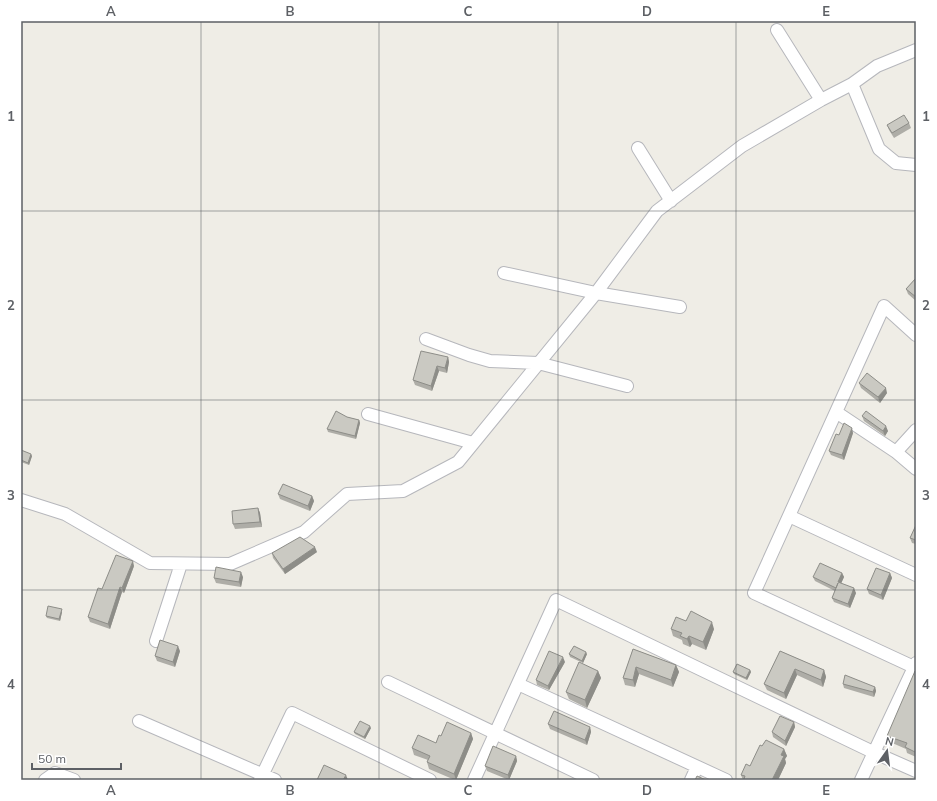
<svg xmlns="http://www.w3.org/2000/svg" width="937" height="801" viewBox="0 0 937 801" font-family="Mulish,sans-serif">
<style>
.lines{fill:none;stroke-linecap:round;stroke-linejoin:round}
.minor-casing{stroke:#b6b7bc;stroke-width:14}
.minor{stroke:#fff;stroke-width:12}
.wall{fill:#aeada7}
.shaded-wall{fill:#8d8d88}
.building{fill:#cac9c2;stroke:#8d8d88}
.grid{fill:none;stroke:#5d6065;stroke-width:1;stroke-opacity:0.55}
.neatline{fill:none;stroke:#5d6065;stroke-width:1.5}
.grid-label{font-size:13px;text-anchor:middle;font-weight:bold;fill:#5d6065}
</style>
<rect width="100%" height="100%" fill="#efede6"/>
<g class="lines">
<g class="minor-casing">
<path id="minor" d="M 777,30 L 821,100
M 852,84 L 879,149 L 896,163 L 916,165
M 638,148 L 671,201
M 504,273 L 596,293 L 680,307
M 916,335 L 884,306 L 754,593 L 916,668
M 426,339 L 469,355 L 490,361 L 538,363 L 627,386
M 836,412 L 896,452 L 916,469
M 368,414 L 473,443
M 896,452 L 916,430
M 21,500 L 65,514 L 150,563 L 230,564 L 304,532 L 347,494 L 403,491 L 458,462 L 596,293 L 657,211 L 742,146 L 821,100 L 852,84 L 877,66 L 916,50
M 789,516 L 916,575
M 156,641 L 181,564
M 388,682 L 593,780
M 518,684 L 726,780
M 139,721 L 275,780
M 45,780 L 55,773 L 74,780
M 260,780 L 292,713 L 430,780
M 474,780 L 556,600 L 875,753 L 916,771
M 691,780 L 697,767
M 861,780 L 916,663"/>
</g>
<use href="#minor" class="minor"/>
</g>
<path class="wall" d="M 909,123 L 911,128 L 894,138 L 889,130 L 887,125 Z
M 916,278 L 916,301 L 908,294 L 906,289 Z
M 448,357 L 449,362 L 447,373 L 439,371 L 432,391 L 415,385 L 413,380 Z
M 859,383 L 887,393 L 880,403 L 861,388 Z
M 862,416 L 888,431 L 885,436 L 864,421 Z
M 347,417 L 359,420 L 360,423 L 356,439 L 328,432 L 327,429 Z
M 853,433 L 844,460 L 831,455 L 829,451 L 839,435 Z
M 21,451 L 32,456 L 29,465 L 21,462 Z
M 278,494 L 312,496 L 314,501 L 310,511 L 280,499 Z
M 258,508 L 260,513 L 262,527 L 235,529 L 233,524 Z
M 916,525 L 916,544 L 912,543 L 910,538 Z
M 317,552 L 285,574 L 273,558 L 272,553 Z
M 134,566 L 124,593 L 122,592 L 110,629 L 90,622 L 88,617 L 102,589 Z
M 842,573 L 844,577 L 841,583 L 856,593 L 850,608 L 834,602 L 832,598 L 835,591 L 815,581 L 813,577 Z
M 890,573 L 892,578 L 883,600 L 869,594 L 867,589 Z
M 243,577 L 241,587 L 216,583 L 214,578 Z
M 62,612 L 60,621 L 47,618 L 46,616 Z
M 686,621 L 714,629 L 706,650 L 692,644 L 690,647 L 683,644 L 682,640 L 673,636 L 671,629 Z
M 633,649 L 676,665 L 679,672 L 673,687 L 639,674 L 635,687 L 625,685 L 623,678 Z
M 180,651 L 175,667 L 157,661 L 155,656 Z
M 780,651 L 824,670 L 826,677 L 823,687 L 797,675 L 786,699 L 767,690 L 764,684 Z
M 569,654 L 587,654 L 583,663 L 570,657 Z
M 565,662 L 549,690 L 537,685 L 536,680 Z
M 750,670 L 751,672 L 747,680 L 734,674 L 733,672 Z
M 598,671 L 601,678 L 587,708 L 569,699 L 566,692 Z
M 916,672 L 916,757 L 907,753 L 906,749 L 890,742 L 887,736 Z
M 843,684 L 875,687 L 876,691 L 874,697 L 844,688 Z
M 794,722 L 795,727 L 786,746 L 773,737 L 772,732 Z
M 548,724 L 590,727 L 591,732 L 587,745 L 550,729 Z
M 371,728 L 365,739 L 355,734 L 354,732 Z
M 471,733 L 473,739 L 456,780 L 455,780 L 429,769 L 427,762 L 428,760 L 414,755 L 412,748 L 436,743 L 441,736 Z
M 762,746 L 784,749 L 787,756 L 785,759 L 786,763 L 778,780 L 743,780 L 741,775 L 750,766 Z
M 516,756 L 517,761 L 509,780 L 487,771 L 485,766 Z"/>
<path class="shaded-wall" d="M 448,357 L 449,362 L 447,373 L 445,368 Z
M 437,366 L 439,371 L 432,391 L 431,386 Z
M 886,388 L 887,393 L 880,403 L 878,397 Z
M 359,420 L 360,423 L 356,439 L 355,436 Z
M 886,426 L 888,431 L 885,436 L 883,431 Z
M 852,428 L 853,433 L 844,460 L 842,455 Z
M 31,454 L 32,456 L 29,465 L 28,463 Z
M 312,496 L 314,501 L 310,511 L 308,506 Z
M 258,508 L 260,513 L 262,527 L 260,522 Z
M 315,547 L 317,552 L 285,574 L 283,569 Z
M 133,561 L 134,566 L 124,593 L 122,588 Z
M 241,572 L 243,577 L 241,587 L 239,582 Z
M 842,573 L 844,577 L 840,586 L 838,582 Z
M 890,573 L 892,578 L 883,600 L 881,595 Z
M 120,587 L 122,592 L 110,629 L 108,624 Z
M 854,588 L 856,593 L 850,608 L 848,604 Z
M 62,609 L 62,612 L 60,621 L 59,619 Z
M 712,622 L 714,629 L 706,650 L 703,642 Z
M 689,636 L 692,644 L 690,647 L 687,639 Z
M 178,646 L 180,651 L 175,667 L 173,662 Z
M 586,652 L 587,654 L 583,663 L 582,661 Z
M 563,657 L 565,662 L 549,690 L 548,686 Z
M 676,665 L 679,672 L 673,687 L 671,680 Z
M 636,667 L 639,674 L 635,687 L 633,680 Z
M 795,669 L 797,675 L 786,699 L 784,693 Z
M 750,670 L 751,672 L 747,680 L 746,678 Z
M 824,670 L 826,677 L 823,687 L 821,680 Z
M 598,671 L 601,678 L 587,708 L 585,700 Z
M 875,687 L 876,691 L 874,697 L 873,692 Z
M 794,722 L 795,727 L 786,746 L 785,741 Z
M 370,726 L 371,728 L 365,739 L 364,737 Z
M 590,727 L 591,732 L 587,745 L 585,740 Z
M 471,733 L 473,739 L 456,780 L 454,774 Z
M 784,749 L 787,756 L 785,759 L 786,763 L 778,780 L 772,780 L 781,755 Z
M 516,756 L 517,761 L 509,780 L 508,775 Z
M 346,775 L 348,780 L 343,780 Z"/>
<path class="building" d="M 904,115 L 909,123 L 892,133 L 887,125 Z
M 916,278 L 916,297 L 906,289 Z
M 421,351 L 448,357 L 445,368 L 437,366 L 431,386 L 413,380 Z
M 867,373 L 886,388 L 878,397 L 859,383 Z
M 336,411 L 347,417 L 359,420 L 355,436 L 327,429 Z
M 866,411 L 886,426 L 883,431 L 862,416 Z
M 844,423 L 852,428 L 842,455 L 829,451 L 836,434 L 839,435 Z
M 21,450 L 31,454 L 28,463 L 21,460 Z
M 283,484 L 312,496 L 308,506 L 278,494 Z
M 258,508 L 260,522 L 233,524 L 232,511 Z
M 916,525 L 916,540 L 910,538 Z
M 300,537 L 315,547 L 283,569 L 272,553 Z
M 116,555 L 133,561 L 122,588 L 120,587 L 108,624 L 88,617 L 98,588 L 102,589 Z
M 820,563 L 842,573 L 838,582 L 854,588 L 848,604 L 832,598 L 838,583 L 836,588 L 813,577 Z
M 216,567 L 241,572 L 239,582 L 214,578 Z
M 876,568 L 890,573 L 881,595 L 867,589 Z
M 48,606 L 62,609 L 59,619 L 46,616 Z
M 691,611 L 712,622 L 703,642 L 689,636 L 687,639 L 680,636 L 682,633 L 671,629 L 676,617 L 686,621 Z
M 160,640 L 178,646 L 173,662 L 155,656 Z
M 574,646 L 586,652 L 582,661 L 569,654 Z
M 633,649 L 676,665 L 671,680 L 636,667 L 633,680 L 623,678 Z
M 549,651 L 563,657 L 548,686 L 536,680 Z
M 780,651 L 824,670 L 821,680 L 795,669 L 784,693 L 764,684 Z
M 579,662 L 598,671 L 585,700 L 566,692 Z
M 737,664 L 750,670 L 746,678 L 733,672 Z
M 915,671 L 916,672 L 916,751 L 915,752 L 905,747 L 907,743 L 887,736 Z
M 845,675 L 875,687 L 873,692 L 843,684 Z
M 554,711 L 590,727 L 585,740 L 548,724 Z
M 780,716 L 794,722 L 785,741 L 772,732 Z
M 360,721 L 370,726 L 364,737 L 354,732 Z
M 447,722 L 471,733 L 454,774 L 427,762 L 430,756 L 412,748 L 418,735 L 436,743 L 439,735 L 441,736 Z
M 766,740 L 784,749 L 781,755 L 784,756 L 772,780 L 745,780 L 744,779 L 745,776 L 741,775 L 746,764 L 750,766 L 760,745 L 762,746 Z
M 493,746 L 516,756 L 508,775 L 485,766 Z
M 324,765 L 346,775 L 343,780 L 317,780 Z
M 697,776 L 706,780 L 695,780 Z"/>
<path class="grid" d="M 201,21 L 201,780M 379,21 L 379,780M 558,21 L 558,780M 736,21 L 736,780M 21,211 L 916,211M 21,400 L 916,400M 21,590 L 916,590"/>
<rect width="937" height="801" fill="none" stroke="#ffffff" stroke-width="44"/>
<g transform="translate(887 751) rotate(14)" stroke="#ffffff" stroke-width="3" paint-order="stroke">
<path d="M0-3L7 15L0 10L-7 15Z" fill="#5d6065"/>
<text y="-6" font-size="11" font-weight="bold" text-anchor="middle" fill="#5d6065">N</text>
</g>
<path d="M32 763v6h89v-6" fill="none" stroke="#5d6065" stroke-width="2"/>
<text x="38" y="763" font-size="12" fill="#5d6065" stroke="#ffffff" stroke-width="3" paint-order="stroke">50 m</text>
<rect x="22" y="22" width="893" height="757" class="neatline"/>
<g class="grid-label">
<text x="111" y="16">A</text>
<text x="290" y="16">B</text>
<text x="468" y="16">C</text>
<text x="647" y="16">D</text>
<text x="826" y="16">E</text>
<text x="11" y="121">1</text>
<text x="926" y="121">1</text>
<text x="11" y="310">2</text>
<text x="926" y="310">2</text>
<text x="11" y="500">3</text>
<text x="926" y="500">3</text>
<text x="11" y="689">4</text>
<text x="926" y="689">4</text>
<text x="111" y="795">A</text>
<text x="290" y="795">B</text>
<text x="468" y="795">C</text>
<text x="647" y="795">D</text>
<text x="826" y="795">E</text>
</g>
</svg>
